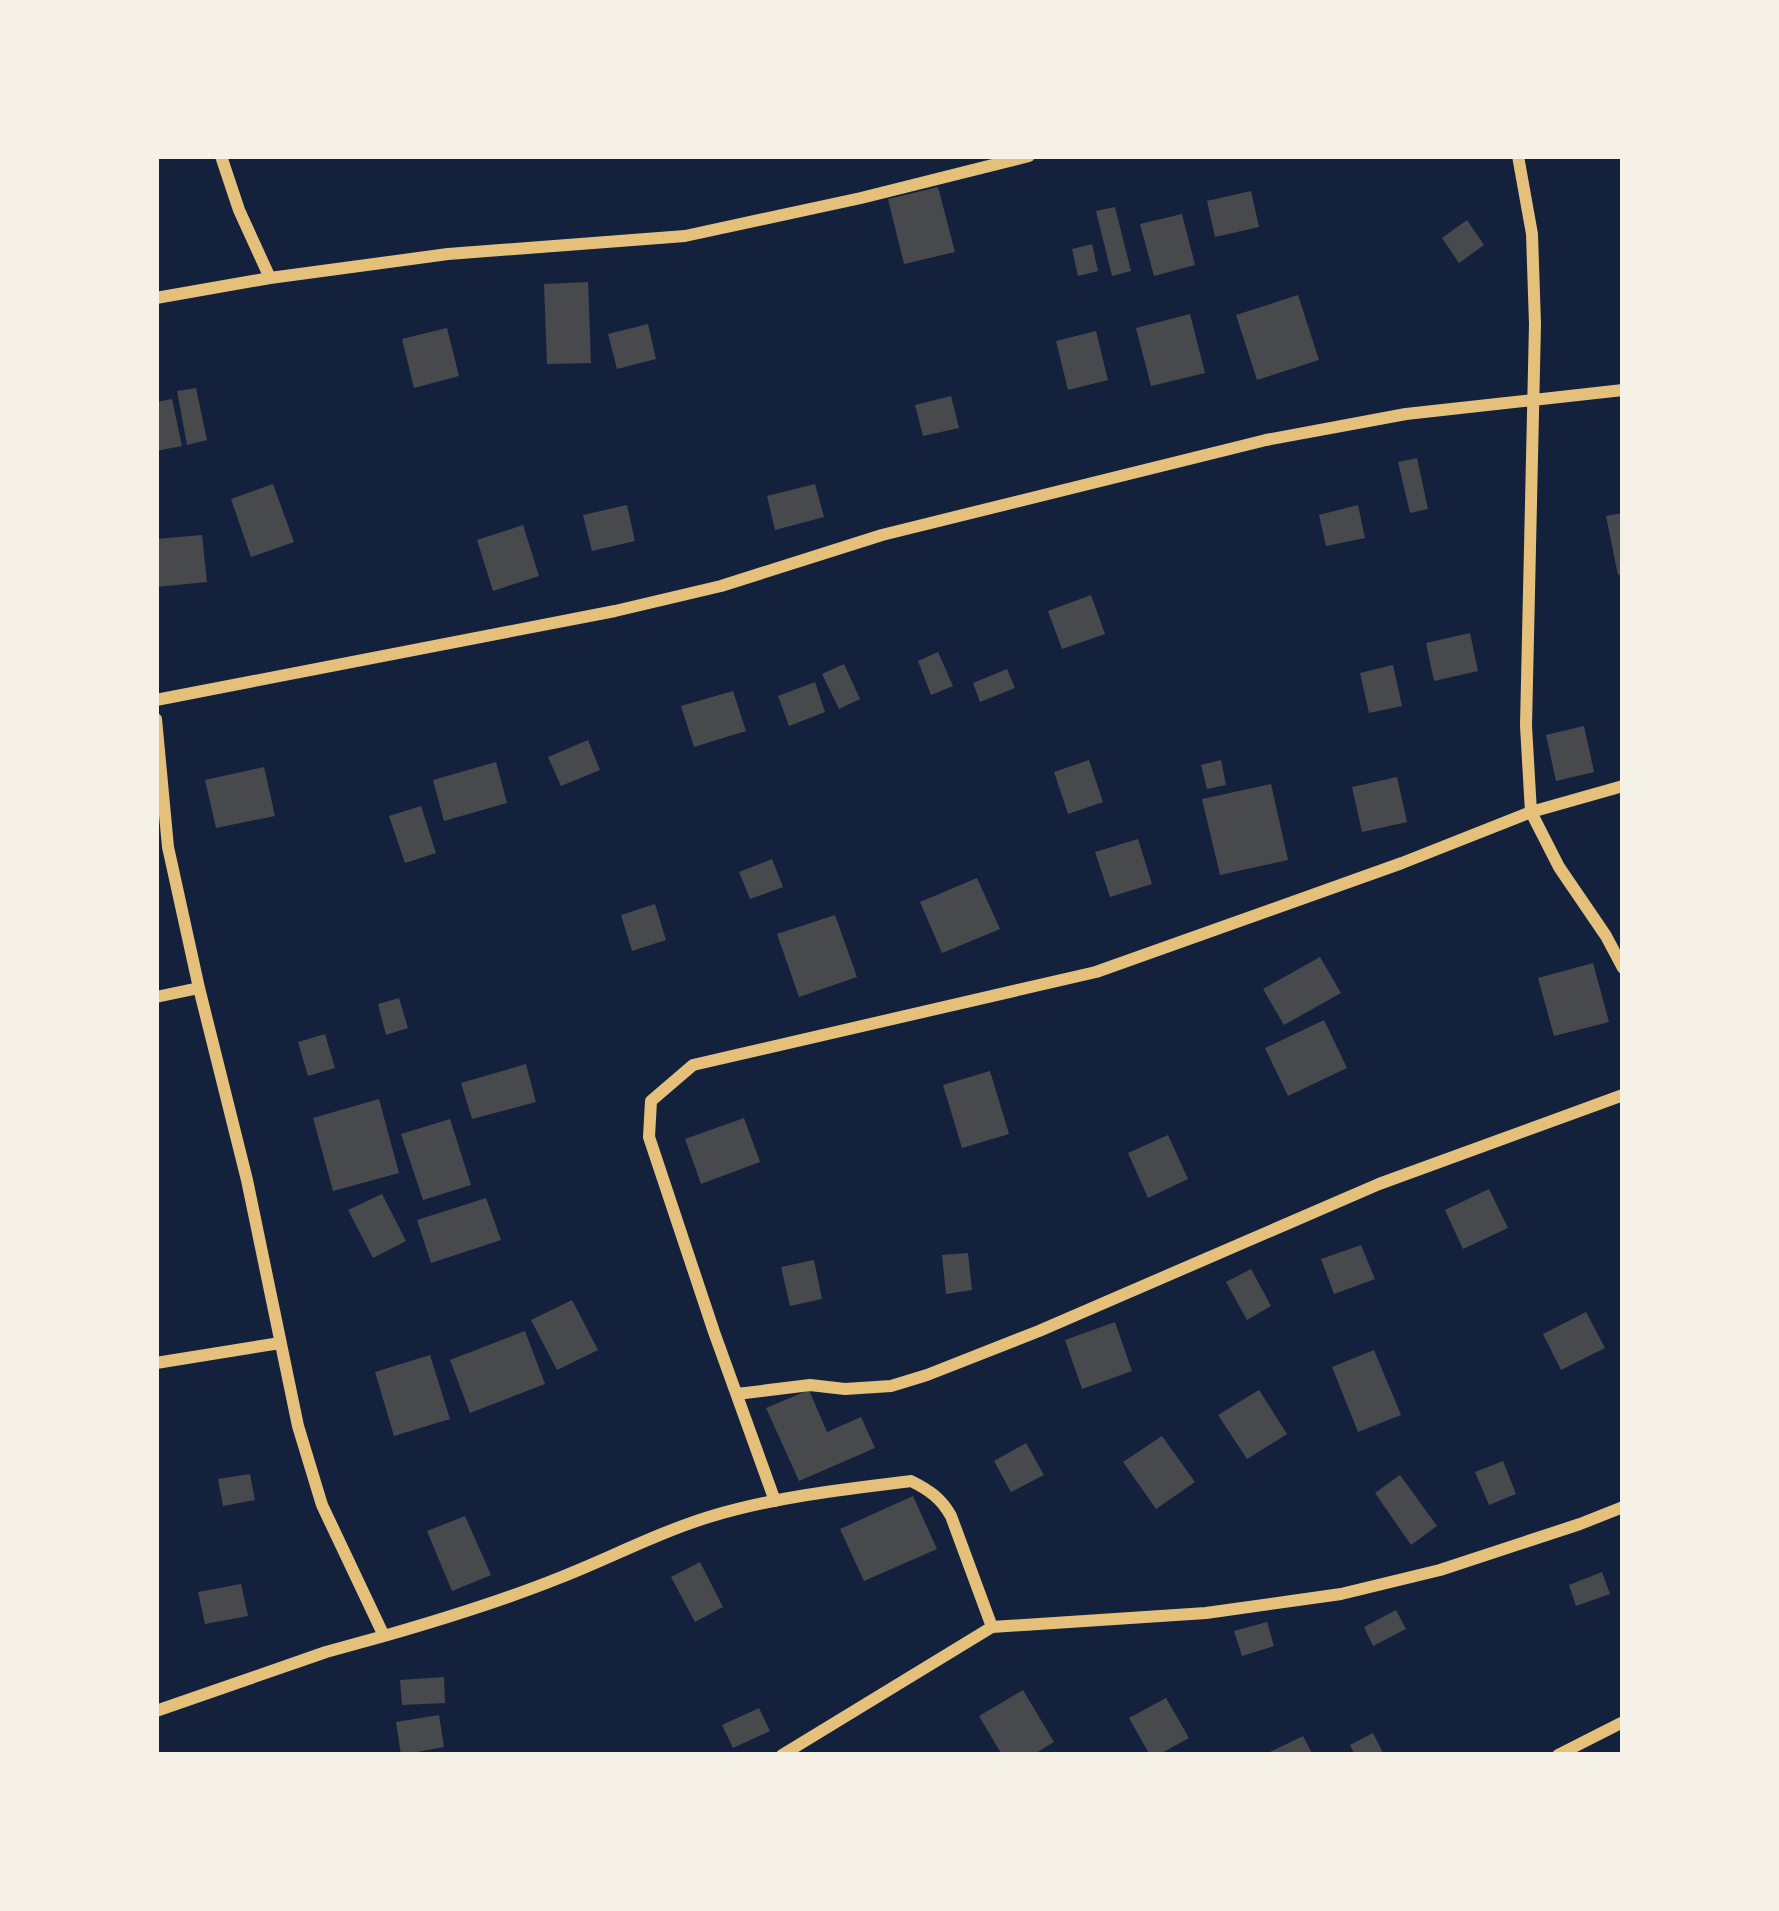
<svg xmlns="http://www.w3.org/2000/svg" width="1779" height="1911" viewBox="0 0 1779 1911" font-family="'Titillium Web',sans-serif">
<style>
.building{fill:#48494c}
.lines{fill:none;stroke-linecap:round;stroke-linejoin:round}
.minor{stroke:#e5c07b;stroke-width:12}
</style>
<rect width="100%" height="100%" fill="#14213d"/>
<path class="building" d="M 938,187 L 955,252 L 904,264 L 888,199 Z
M 1251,191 L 1259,227 L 1215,237 L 1207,201 Z
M 1115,207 L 1131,271 L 1112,276 L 1096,211 Z
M 1182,214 L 1195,265 L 1154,276 L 1140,224 Z
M 1467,220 L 1484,245 L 1459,263 L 1442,238 Z
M 1092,244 L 1098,271 L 1078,276 L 1072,249 Z
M 588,282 L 591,363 L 547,364 L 544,284 Z
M 1298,295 L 1319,360 L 1257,380 L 1236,315 Z
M 1190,314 L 1205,373 L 1151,386 L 1136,328 Z
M 648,324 L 656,359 L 617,369 L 608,334 Z
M 447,328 L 459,376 L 414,388 L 402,339 Z
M 1096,331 L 1108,380 L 1068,390 L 1056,341 Z
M 196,388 L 207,440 L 187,445 L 177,391 Z
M 951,396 L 959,428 L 923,436 L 915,405 Z
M 172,399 L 182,446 L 156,451 L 156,402 Z
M 1417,458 L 1428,509 L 1410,513 L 1398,462 Z
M 273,484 L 294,542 L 251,557 L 231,499 Z
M 815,484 L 824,517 L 775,530 L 767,496 Z
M 627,505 L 635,541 L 592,551 L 583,515 Z
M 1358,505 L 1365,538 L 1326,546 L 1319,515 Z
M 1623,513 L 1623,574 L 1618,575 L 1606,516 Z
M 523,525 L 539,576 L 493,591 L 477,540 Z
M 202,535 L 207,582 L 156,587 L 156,539 Z
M 1091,595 L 1105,634 L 1062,649 L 1048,611 Z
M 1470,633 L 1478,671 L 1434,681 L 1426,643 Z
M 938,652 L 953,686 L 931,695 L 918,661 Z
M 844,664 L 860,699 L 839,709 L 822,674 Z
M 1393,665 L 1402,706 L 1369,713 L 1360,673 Z
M 1007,669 L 1015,688 L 980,702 L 973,683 Z
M 815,682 L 825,712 L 789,726 L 778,696 Z
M 733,691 L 746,731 L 694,747 L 681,706 Z
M 1584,726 L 1594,772 L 1556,781 L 1546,735 Z
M 588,740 L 600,770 L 561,786 L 548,757 Z
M 1089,760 L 1103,802 L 1068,814 L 1054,772 Z
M 1221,760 L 1226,785 L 1207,789 L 1201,765 Z
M 496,762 L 507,803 L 444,821 L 433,780 Z
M 264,767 L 275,816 L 216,828 L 205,780 Z
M 1397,777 L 1407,822 L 1362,832 L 1352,787 Z
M 1271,784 L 1288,860 L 1220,875 L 1202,799 Z
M 421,806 L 436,853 L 405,863 L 389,816 Z
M 1138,839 L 1152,884 L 1110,897 L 1095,852 Z
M 772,859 L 783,887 L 750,899 L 739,872 Z
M 977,878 L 1000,929 L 942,953 L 920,902 Z
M 655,904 L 666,940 L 632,951 L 621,915 Z
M 835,915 L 857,977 L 799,997 L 777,934 Z
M 1320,957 L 1341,993 L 1284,1025 L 1263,989 Z
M 1593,963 L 1609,1022 L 1554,1036 L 1538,978 Z
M 399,998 L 408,1028 L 386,1035 L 378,1004 Z
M 1324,1020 L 1347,1068 L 1288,1096 L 1265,1048 Z
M 325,1034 L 335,1068 L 308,1076 L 298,1042 Z
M 526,1064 L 536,1102 L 472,1119 L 461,1083 Z
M 990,1071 L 1009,1134 L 962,1148 L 943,1085 Z
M 379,1099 L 399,1173 L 333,1191 L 313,1118 Z
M 744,1118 L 760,1162 L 701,1184 L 685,1139 Z
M 450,1119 L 471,1185 L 423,1200 L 401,1134 Z
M 1168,1135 L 1188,1179 L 1148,1198 L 1128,1153 Z
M 1489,1189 L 1508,1228 L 1463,1249 L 1445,1210 Z
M 382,1194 L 406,1241 L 373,1258 L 348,1210 Z
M 486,1198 L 501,1240 L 431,1263 L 417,1220 Z
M 1361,1245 L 1375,1279 L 1334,1294 L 1321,1259 Z
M 968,1253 L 972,1290 L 946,1294 L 942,1255 Z
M 814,1260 L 822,1299 L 790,1306 L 781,1267 Z
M 1251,1269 L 1271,1306 L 1247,1320 L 1226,1282 Z
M 572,1300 L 598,1350 L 557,1370 L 531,1320 Z
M 1586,1312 L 1605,1348 L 1561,1370 L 1543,1334 Z
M 1115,1322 L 1132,1371 L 1082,1389 L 1065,1340 Z
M 525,1331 L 545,1384 L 470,1413 L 450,1360 Z
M 1374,1350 L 1401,1415 L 1358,1432 L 1332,1367 Z
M 430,1355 L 450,1419 L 394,1436 L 375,1372 Z
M 809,1390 L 827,1432 L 861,1417 L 875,1448 L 799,1481 L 766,1408 Z
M 1259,1390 L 1287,1434 L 1247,1459 L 1218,1415 Z
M 1162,1436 L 1195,1482 L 1156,1509 L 1123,1462 Z
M 1026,1443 L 1044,1475 L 1011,1492 L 994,1461 Z
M 1503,1461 L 1516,1494 L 1489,1505 L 1475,1472 Z
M 250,1474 L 255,1500 L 223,1506 L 218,1479 Z
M 1400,1475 L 1437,1526 L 1411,1545 L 1375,1493 Z
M 913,1496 L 937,1549 L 864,1581 L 840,1529 Z
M 465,1516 L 491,1575 L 452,1591 L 427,1531 Z
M 700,1562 L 723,1607 L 695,1622 L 671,1577 Z
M 1602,1572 L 1610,1594 L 1576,1606 L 1569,1585 Z
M 241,1584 L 248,1616 L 205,1624 L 198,1592 Z
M 1396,1610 L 1406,1629 L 1373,1646 L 1364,1627 Z
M 1267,1622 L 1274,1646 L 1242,1656 L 1234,1631 Z
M 444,1677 L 445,1703 L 402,1705 L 400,1680 Z
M 1023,1690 L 1054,1742 L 1033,1755 L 1002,1755 L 979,1716 Z
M 1166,1698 L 1189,1738 L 1158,1755 L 1150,1755 L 1129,1718 Z
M 759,1708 L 770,1731 L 733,1748 L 722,1725 Z
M 439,1715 L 444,1747 L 401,1755 L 396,1722 Z
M 1373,1733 L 1384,1755 L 1355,1755 L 1350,1745 Z
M 1303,1736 L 1313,1755 L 1264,1755 Z"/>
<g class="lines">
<path class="minor" d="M 221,156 L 239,210 L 270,278 L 448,254 L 685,236 L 861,198 L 1029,156
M 1518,156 L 1532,234 L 1535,324 L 1526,726 L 1531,812 L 1559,867 L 1606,936 L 1623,968
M 156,298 L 270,278
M 156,700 L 615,611 L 721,586 L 882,535 L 1266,440 L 1406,414 L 1623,390
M 156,719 L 168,847 L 199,988 L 247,1180 L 298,1426 L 322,1505 L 384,1636 C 443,1619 502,1601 559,1578 C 610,1558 659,1532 712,1516 C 775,1497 845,1489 911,1481 C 929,1490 941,1498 951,1516 L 992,1627
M 156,997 L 199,988
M 156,1363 L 280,1343
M 737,1394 L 810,1385 L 845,1389 L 891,1386 L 927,1375 L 1039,1331 L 1379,1184 L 1623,1095
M 775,1501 L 714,1332 L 649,1137 L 651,1101 L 693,1065 L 1096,972 L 1402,863 L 1531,812 L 1623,786
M 156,1711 L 326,1652 L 384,1636
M 782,1755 L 992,1627 L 1206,1613 L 1341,1594 L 1440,1570 L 1580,1524 L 1623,1507
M 1558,1755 L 1623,1722"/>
</g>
<rect width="1779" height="1911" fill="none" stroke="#f6f1e7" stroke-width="318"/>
</svg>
